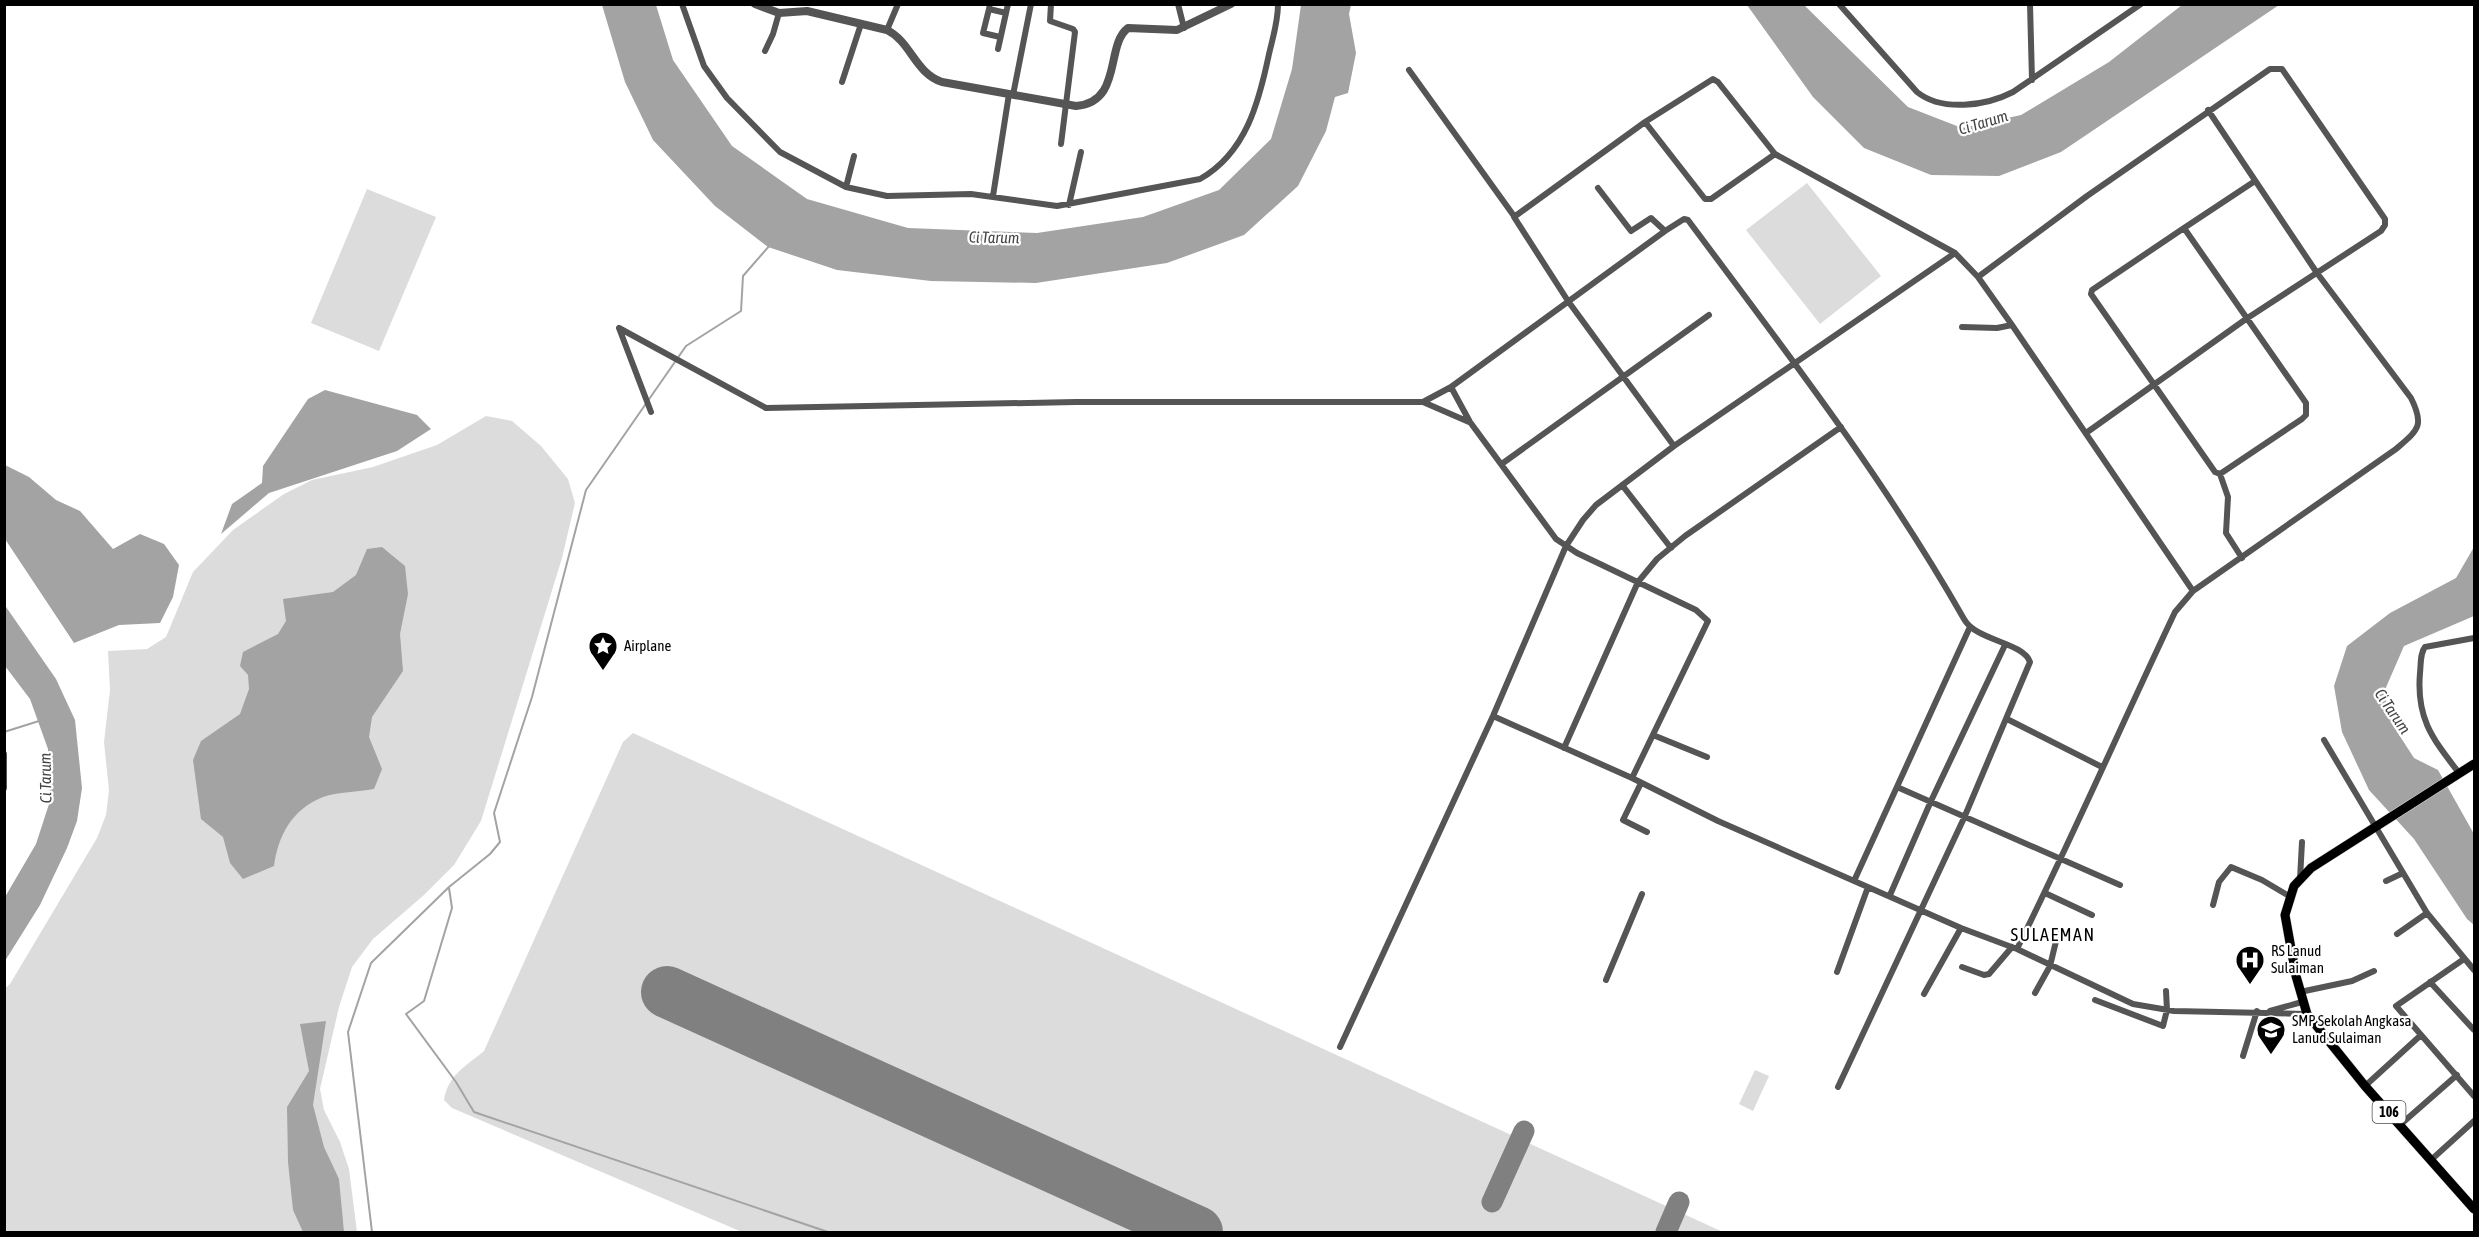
<svg xmlns="http://www.w3.org/2000/svg" width="2479" height="1237" viewBox="0 0 2479 1237" font-family="'Asap Condensed',sans-serif">
<style>
.green{fill:#dcdcdc}
.water{fill:#a3a3a3}
.lines{fill:none;stroke-linecap:round;stroke-linejoin:round}
.stream{stroke:#a3a3a3;stroke-width:2}
.taxiway{stroke:#808080;stroke-width:21}
.runway{stroke:#808080;stroke-width:52}
.primary-casing{stroke:#dbdbdb;stroke-width:10}
.minor{stroke:#555;stroke-width:6}
.tertiary{stroke:#555;stroke-width:8}
.primary{stroke:#000;stroke-width:9}
.labels{text-anchor:middle;stroke-width:4.5;stroke-linejoin:round;paint-order:stroke}
.shield{fill:#fff;stroke:#4c4c4c;stroke-width:1.5}
.shield-label{font-size:14px;font-weight:bold;fill:#000}
.poi-label{font-size:15px;fill:#000;stroke:#fff;text-anchor:start}
.water-label{font-size:16px;font-style:italic;fill:#444;stroke:#fff}
.quarter-label{font-size:18px;letter-spacing:1.5px;fill:#000;stroke:#fff}
</style>
<rect width="100%" height="100%" fill="#fff"/>
<path class="green" d="M 1807,183 L 1881,276 L 1820,324 L 1746,230 Z
M 367,189 L 436,217 L 379,351 L 311,323 Z
M 486,416 L 512,421 L 541,446 L 568,479 L 575,503 L 562,558 L 481,821 L 454,865 L 424,895 L 373,939 L 352,967 L 339,1007 L 320,1089 L 324,1110 L 340,1142 L 349,1169 L 357,1232 L 5,1232 L 4,989 L 10,984 L 97,838 L 106,815 L 109,790 L 104,742 L 110,690 L 108,651 L 147,649 L 166,637 L 193,572 L 233,530 L 284,494 L 312,480 L 373,467 L 437,445 Z
M 633,733 L 1723,1232 L 742,1232 L 452,1108 L 444,1100 C 448,1075 466,1066 484,1051 L 623,742 Z
M 1755,1070 L 1769,1076 L 1753,1111 L 1739,1104 Z"/>
<path class="water" d="M 602,5 L 656,5 L 673,60 L 732,146 L 807,199 L 908,228 L 1037,233 L 1143,217 L 1219,190 L 1271,139 L 1292,69 L 1301,5 L 1351,5 L 1349,14 L 1356,53 L 1348,93 L 1335,97 L 1326,131 L 1298,186 L 1244,235 L 1167,263 L 1036,283 L 931,281 L 837,270 L 768,247 L 715,206 L 653,140 L 625,82 Z
M 1747,5 L 1804,5 L 1908,107 L 1962,128 L 2021,115 L 2109,62 L 2182,5 L 2279,5 L 2061,152 L 1999,176 L 1931,175 L 1864,148 L 1813,97 Z
M 325,390 L 417,415 L 431,429 L 397,451 L 269,493 L 221,534 L 232,504 L 262,483 L 263,466 L 308,399 Z
M 5,465 L 29,477 L 56,500 L 80,511 L 113,549 L 140,534 L 164,544 L 179,565 L 173,597 L 160,623 L 119,625 L 74,643 L 5,539 Z
M 382,547 L 405,566 L 408,594 L 400,634 L 403,671 L 372,717 L 369,737 L 382,769 L 374,789 C 358,792 338,792 323,797 C 292,809 278,836 274,866 L 243,879 L 230,863 L 223,837 L 201,819 L 193,760 L 201,741 L 240,714 L 249,689 L 248,675 L 240,666 L 243,652 L 278,634 L 286,621 L 283,599 L 333,592 L 356,575 L 367,549 Z
M 2474,547 L 2474,616 L 2404,646 L 2384,692 L 2392,724 L 2414,758 L 2438,770 L 2474,834 L 2474,925 L 2467,919 L 2414,839 L 2369,790 L 2342,732 L 2334,686 L 2347,646 L 2390,613 L 2456,578 Z
M 4,604 L 56,679 L 75,720 L 82,788 L 77,821 L 67,848 L 40,905 L 5,961 L 5,897 L 36,844 L 50,801 L 48,749 L 30,699 L 5,666 Z
M 326,1021 L 313,1105 L 324,1147 L 339,1179 L 344,1232 L 303,1232 L 293,1210 L 288,1162 L 287,1107 L 309,1071 L 300,1024 Z"/>
<g class="lines">
<path class="stream" d="M 4,732 L 39,721
M 449,888 L 452,908 L 424,1001 L 406,1014 L 456,1082 L 474,1112 L 828,1232
M 372,1232 L 348,1032 L 371,963 L 449,887 L 490,854 L 500,842 L 494,813 L 532,697 L 586,490 L 686,346 L 741,311 L 743,276 L 770,245"/>
<path class="taxiway" d="M 1492,1202 L 1524,1131
M 1666,1232 L 1679,1202"/>
<path class="runway" d="M 667,992 L 1197,1232"/>
<g class="primary-casing">
<path id="primary" d="M 2474,764 L 2311,868 L 2294,886 L 2285,915 L 2296,976 L 2307,1014 L 2365,1086 L 2474,1209"/>
</g>
<path class="minor" d="M 682,4 L 704,66 L 727,98 L 780,152 L 846,187 L 887,196 L 971,194 L 1057,206 L 1200,179 C 1246,153 1259,102 1269,54 C 1273,37 1278,22 1278,4
M 990,4 L 989,9 L 1006,13 L 1008,4
M 1051,4 L 1050,21 L 1073,29 L 1075,32 L 1061,144
M 1178,4 L 1184,28
M 1839,4 L 1917,92 C 1942,112 1986,106 2013,92 L 2141,4
M 2030,4 L 2032,80
M 989,9 L 983,33 L 1000,37
M 887,30 L 898,4
M 998,49 L 1006,13
M 765,51 L 773,34 L 779,13
M 1409,70 L 1514,216
M 842,82 L 861,24
M 1013,95 L 1031,4
M 1645,122 L 1705,199 L 1711,199 L 1775,154
M 846,187 L 854,156
M 1598,188 L 1631,231 L 1651,218 L 1665,231 L 1684,219 L 1688,220 C 1784,349 1884,478 1964,619 C 1976,641 2023,642 2030,662 L 1964,818 L 1838,1087
M 993,196 L 1009,94
M 1069,205 L 1081,152
M 2184,228 L 2306,403 L 2306,415 L 2302,419 L 2220,474 L 2215,472 L 2091,294 L 2092,290 Z
M 2184,228 L 2255,181
M 1978,277 L 2087,196 L 2270,69 L 2282,69 L 2385,219 L 2385,225 L 2381,231 L 2246,319 L 2086,433
M 1962,327 L 1997,328 L 2012,325
M 619,328 L 766,408 L 1076,402 L 1423,402 L 1451,387 L 1665,231
M 619,328 L 651,412
M 1451,387 L 1470,422 L 1556,539 L 1577,553 L 1696,610 L 1708,621 L 1632,778
M 1423,402 L 1469,422
M 1674,446 L 1568,301 L 1514,217 L 1645,122 L 1713,79 L 1718,82 L 1775,154 L 1955,253 L 1978,277 L 2012,325 L 2193,591 L 2175,612 C 2122,724 2072,838 2017,949
M 1503,463 L 1709,315
M 2220,474 L 2228,497 L 2226,533 L 2242,558
M 1622,485 L 1671,548
M 2193,591 L 2396,449 C 2418,430 2425,426 2411,398 L 2317,273 L 2208,110
M 1493,716 L 1632,778 L 1718,821 L 1961,928 L 2017,949 L 2133,1004 L 2174,1011 L 2307,1014
M 2007,719 L 2102,767
M 1653,735 L 1707,757
M 2324,740 L 2427,913 L 2474,970
M 1564,748 L 1638,582 L 1657,559 L 1685,536 L 1841,427
M 4,754 L 4,788
M 2459,773 C 2433,739 2416,719 2420,673 C 2421,664 2420,653 2425,647 L 2474,638
M 1641,783 L 1623,820 L 1647,832
M 1897,787 L 2120,885
M 2300,879 L 2302,842
M 1854,881 L 1969,629
M 2386,881 L 2403,873
M 2045,893 L 2092,915
M 1890,895 L 1931,801 L 2005,645
M 2213,905 L 2219,882 L 2231,867 L 2262,880 L 2289,896
M 2397,934 L 2427,913
M 2464,959 L 2396,1006 L 2474,1096
M 1962,967 L 1984,975 L 1989,974 L 2012,947
M 1837,972 L 1868,887
M 1606,980 L 1642,894
M 2430,982 L 2474,1030
M 2300,992 L 2352,981 L 2374,971
M 2035,993 L 2050,966 L 2058,933
M 1924,994 L 1961,928
M 2095,1000 L 2163,1026 L 2167,1010 L 2166,991
M 2270,1011 L 2302,1002
M 1340,1047 L 1493,716 L 1566,546 L 1583,520 L 1596,505 L 1674,446 L 1955,253
M 2243,1056 L 2257,1011
M 2365,1086 L 2421,1035
M 2400,1125 L 2457,1075
M 2431,1160 L 2474,1121"/>
<path class="tertiary" d="M 755,4 L 779,13 L 807,11 L 887,30 C 911,42 915,73 942,82 L 1076,106 C 1123,102 1105,45 1128,28 L 1177,30 L 1231,4"/>
<use href="#primary" class="primary"/>
</g>
<defs>
<g id="sight-pin" transform="scale(1.5)"><path d="M0 17L-7.5 6A9.5 9.5 0 1 1 7.5 6Z" fill="#000" stroke="#fff"/><path d="M0-6L1.8-2.2L6-1.7L2.9 1.2L3.7 5.4L0 3.3L-3.7 5.4L-2.9 1.2L-6-1.7L-1.8-2.2Z" fill="#fff"/></g>
<g id="hospital-pin" transform="scale(1.5)"><path d="M0 17L-7.5 6A9.5 9.5 0 1 1 7.5 6Z" fill="#000" stroke="#fff"/><path d="M-5-5h3v3.5h4V-5h3V5h-3V1.5h-4V5h-3Z" fill="#fff"/></g>
<g id="school-pin" transform="scale(1.5)"><path d="M0 17L-7.5 6A9.5 9.5 0 1 1 7.5 6Z" fill="#000" stroke="#fff"/><path d="M0-5L7-2L0 1L-7-2ZM-4 1L0 2.5L4 1V4Q0 6-4 4Z" fill="#fff"/></g>
</defs>
<g fill-rule="evenodd">
<use href="#sight-pin" x="603" y="646"/>
<use href="#hospital-pin" x="2250" y="960"/>
<use href="#school-pin" x="2271" y="1030"/>
</g>
<g class="labels">
<rect class="shield" x="2372.5" y="1101" width="33" height="22" rx="4.5"/>
<g class="shield-label">
<text x="2389" y="1117">106</text>
</g>
<g class="poi-label">
<text x="624" y="651">Airplane</text>
<text x="2271" y="956">RS Lanud<tspan x="2271" dy="17">Sulaiman</tspan></text>
<text x="2292" y="1026">SMP Sekolah Angkasa<tspan x="2292" dy="17">Lanud Sulaiman</tspan></text>
</g>
<g class="water-label">
<text transform="translate(1983 122) rotate(-17)" y="6">Ci Tarum</text>
<text transform="translate(994 237) rotate(1)" y="6">Ci Tarum</text>
<text transform="translate(2393 711) rotate(56)" y="6">Ci Tarum</text>
<text transform="translate(45 778) rotate(-91)" y="6">Ci Tarum</text>
</g>
<g class="quarter-label">
<text x="2053" y="941">SULAEMAN</text>
</g>
</g>
<rect width="2479" height="1237" fill="none" stroke="#000000" stroke-width="12"/>
</svg>
